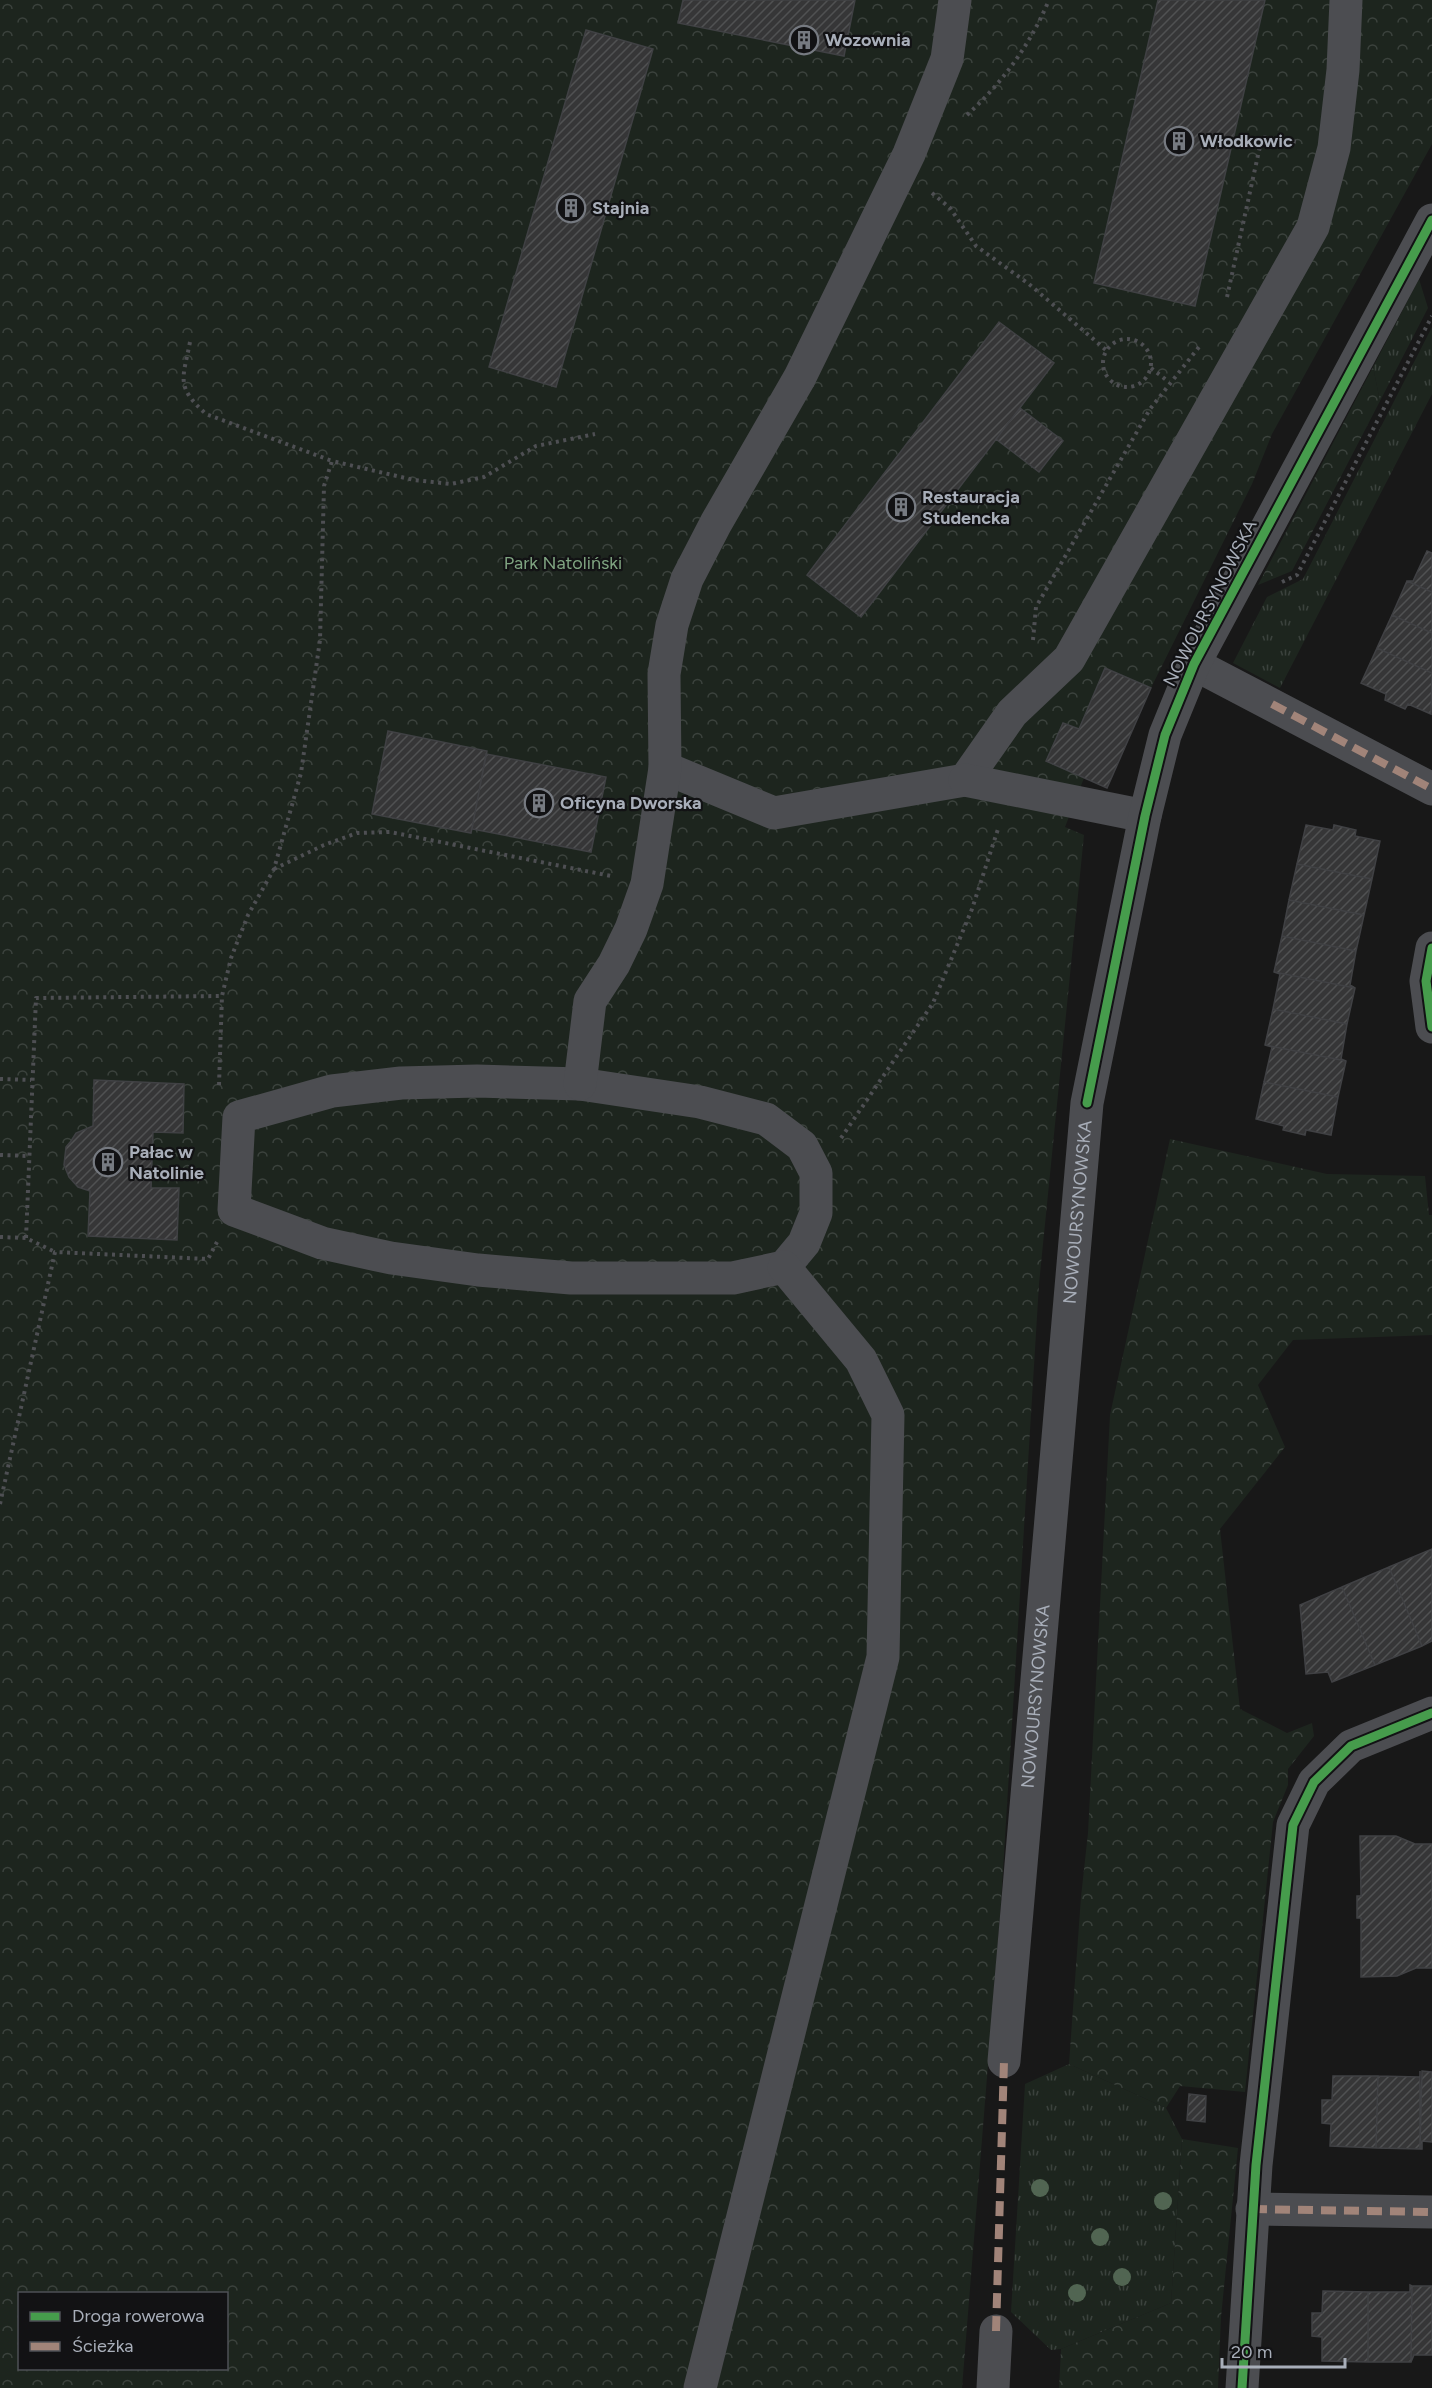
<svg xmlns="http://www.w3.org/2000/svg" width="1432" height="2388" viewBox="0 0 1432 2388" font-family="Figtree,sans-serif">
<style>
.grass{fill:url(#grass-tufts)}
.forest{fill:url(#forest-crowns);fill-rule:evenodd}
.building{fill:url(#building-hatch);stroke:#404144;stroke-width:1.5}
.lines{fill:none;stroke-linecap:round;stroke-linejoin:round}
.path{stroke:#4e4f53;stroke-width:4;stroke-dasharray:3 4.5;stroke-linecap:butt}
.minor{stroke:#4c4d51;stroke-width:33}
.quiet{stroke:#a18479;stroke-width:8;stroke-dasharray:15 8;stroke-linecap:butt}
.cycleway-casing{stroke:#121214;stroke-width:13}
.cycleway{stroke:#469c4c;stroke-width:9}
.tree{fill:#516552}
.labels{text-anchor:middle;stroke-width:4.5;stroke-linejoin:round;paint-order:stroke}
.poi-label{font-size:18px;font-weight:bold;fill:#a8aeb9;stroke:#121214;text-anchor:start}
.park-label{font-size:18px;fill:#7fa481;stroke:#121214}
.street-label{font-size:18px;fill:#a8aeb9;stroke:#121214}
</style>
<defs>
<pattern id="grass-tufts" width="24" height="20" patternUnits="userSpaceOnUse" patternTransform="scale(1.5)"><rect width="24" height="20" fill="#1d251e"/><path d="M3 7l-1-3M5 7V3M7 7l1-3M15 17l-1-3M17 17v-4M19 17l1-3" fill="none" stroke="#3b423d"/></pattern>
<pattern id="forest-crowns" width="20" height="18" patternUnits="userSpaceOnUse" patternTransform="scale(1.5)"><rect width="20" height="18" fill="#1d251e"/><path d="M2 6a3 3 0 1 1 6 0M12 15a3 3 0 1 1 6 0" fill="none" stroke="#3b423d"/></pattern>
<pattern id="building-hatch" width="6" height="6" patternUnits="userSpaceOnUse" patternTransform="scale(1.5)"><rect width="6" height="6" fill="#363637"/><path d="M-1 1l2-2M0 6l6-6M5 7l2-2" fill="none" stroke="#505152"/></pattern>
</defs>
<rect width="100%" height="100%" fill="#181818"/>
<path class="grass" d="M 1419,279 L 1428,308 L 1380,401 L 1373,367 Z
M 1432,327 L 1432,394 L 1280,688 L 1233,663 L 1267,597 L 1303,579 Z
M 1069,2064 L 1166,2108 L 1182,2139 L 1171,2303 L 1061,2349 L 1051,2350 L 1011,2312 L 1025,2084 Z"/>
<path class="forest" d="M 0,0 L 1432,0 L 1432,144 L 1272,434 L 1252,484 L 1151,688 L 1107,788 L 1084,778 L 1065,827 L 1084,835 L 1039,1284 L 1001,1903 L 962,2388 L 0,2388 ZM 20,2294 L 226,2294 L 226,2368 L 20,2368 Z
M 1373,367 L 1380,401 L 1292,571 L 1258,585 Z
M 1170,1139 L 1327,1174 L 1425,1176 L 1429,1215 L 1432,1215 L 1432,1335 L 1293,1340 L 1258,1385 L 1285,1447 L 1220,1529 L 1240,1709 L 1287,1733 L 1312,1723 L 1314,1736 L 1288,1769 L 1288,1785 L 1273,1822 L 1245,2092 L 1180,2086 L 1166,2108 L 1069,2064 L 1081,1897 L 1088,1833 L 1110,1415 Z
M 1182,2139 L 1238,2148 L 1221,2317 L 1218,2388 L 1059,2388 L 1061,2349 L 1171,2303 Z"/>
<path class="building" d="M 683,0 L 855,0 L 844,56 L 678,23 Z
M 1158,0 L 1265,0 L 1195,306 L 1094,283 Z
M 586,30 L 653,49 L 556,387 L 489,367 Z
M 999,322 L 1054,363 L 861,617 L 807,575 Z
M 1020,408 L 1063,441 L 1039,472 L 996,439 Z
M 1427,551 L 1432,553 L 1432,592 L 1407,581 L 1413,581 Z
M 1407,581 L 1432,592 L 1432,633 L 1392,615 Z
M 1392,615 L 1432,633 L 1432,673 L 1377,648 Z
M 1377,648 L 1432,673 L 1431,714 L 1408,704 L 1405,709 L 1385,700 L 1386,694 L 1361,683 Z
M 1105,668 L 1151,688 L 1107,788 L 1046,761 L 1063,723 L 1079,729 Z
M 388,731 L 487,751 L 471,833 L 372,814 Z
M 486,754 L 606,777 L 591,852 L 472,829 Z
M 1306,825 L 1333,830 L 1334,825 L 1356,830 L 1355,836 L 1380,841 L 1372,879 L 1297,864 Z
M 1297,864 L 1372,879 L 1364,915 L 1289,900 Z
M 1289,900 L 1364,915 L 1356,951 L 1282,936 Z
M 1282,936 L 1356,951 L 1350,985 L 1355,988 L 1274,972 Z
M 1274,972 L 1355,988 L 1347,1024 L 1273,1009 L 1280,974 Z
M 1273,1009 L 1347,1024 L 1341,1059 L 1346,1061 L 1265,1045 Z
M 1265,1045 L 1346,1061 L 1338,1097 L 1264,1082 L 1272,1047 Z
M 94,1080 L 184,1084 L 183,1133 L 153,1132 L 151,1188 L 179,1188 L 177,1240 L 88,1236 L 90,1191 L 78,1187 L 69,1177 L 64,1165 L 66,1147 L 71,1141 L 76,1133 L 93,1126 Z
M 1264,1082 L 1338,1097 L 1331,1135 L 1306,1130 L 1305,1135 L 1283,1130 L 1284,1126 L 1256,1119 Z
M 1432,1549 L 1432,1641 L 1422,1646 L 1389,1567 Z
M 1389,1567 L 1422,1646 L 1375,1665 L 1342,1587 Z
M 1342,1587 L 1375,1665 L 1332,1682 L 1328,1672 L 1306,1674 L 1300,1605 Z
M 1360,1836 L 1396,1836 L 1415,1844 L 1432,1844 L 1432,1968 L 1416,1968 L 1397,1976 L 1361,1977 L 1361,1918 L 1357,1918 L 1357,1896 L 1361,1896 Z
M 1420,2071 L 1420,2149 L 1376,2148 L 1378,2076 L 1420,2077 Z
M 1422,2071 L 1432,2072 L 1432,2142 L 1422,2141 L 1422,2149 L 1420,2149 Z
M 1333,2076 L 1378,2076 L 1376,2148 L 1330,2146 L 1331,2124 L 1322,2123 L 1322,2100 L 1332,2100 Z
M 1189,2094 L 1206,2096 L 1205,2122 L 1187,2120 Z
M 1410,2285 L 1412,2286 L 1411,2362 L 1368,2362 L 1368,2292 L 1410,2292 Z
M 1412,2286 L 1432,2286 L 1432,2355 L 1414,2355 L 1411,2362 Z
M 1323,2291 L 1368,2292 L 1368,2362 L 1322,2361 L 1322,2337 L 1312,2336 L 1312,2313 L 1322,2313 Z"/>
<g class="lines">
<path class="path" d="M 967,115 C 1003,82 1030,45 1049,0
M 932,193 L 950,208 L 976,246 L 1029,284 L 1106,350
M 1227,297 L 1262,137 L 1297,142
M1103 363a24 24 0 1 1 48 0a24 24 0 1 1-48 0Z
M 190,342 C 183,379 175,386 206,414 L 332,461
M 1151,368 L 1169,382
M 1282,582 L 1297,575 L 1432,316
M 1033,640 L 1036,607 L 1150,409 L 1199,347
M 274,869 L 324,845 L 357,833 L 390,832 L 611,876
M 0,1079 L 31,1080
M 219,1085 L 222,996 L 231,958 L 248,915 L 274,869 L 301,773 L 320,640 L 324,486 L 332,461 L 414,480 L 451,484 L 484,477 L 536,446 L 595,434
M 841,1138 L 933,1003 L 972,909 L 999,826
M 0,1155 L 29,1156
M 0,1237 L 26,1238 L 55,1252
M 26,1238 L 36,998 L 222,996
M 0,1504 L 55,1252 L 208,1259 L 217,1242"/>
<g class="minor">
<path d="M 1194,664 L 1432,789"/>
<path d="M 665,768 L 774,813 L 965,780 L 1012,713 L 1069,659 L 1313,227 L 1334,148 L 1343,70 L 1346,0"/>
<path d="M 965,780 L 1145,816"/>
<path d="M 1432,948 L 1426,981 L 1432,1027"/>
<path d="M 477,1081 L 580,1084 L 700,1102 L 766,1119 L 802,1146 L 816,1173 L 816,1213 L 804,1243 L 784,1267 L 733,1278 L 571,1278 L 478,1270 L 391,1258 L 322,1243 L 234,1210 L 239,1117 L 332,1091 L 401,1083 Z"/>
<path d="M 580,1084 L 590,1001 L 614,964 L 631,929 L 647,884 L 665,768 L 664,674 L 672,625 L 687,579 L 716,523 L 800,377 L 909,154 L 947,59 L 955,0"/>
<path id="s1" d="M 1004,2061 L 1087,1103 L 1145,816 L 1165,735 L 1194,664 L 1432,220"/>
<path d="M 1252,2209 L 1432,2212"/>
<path d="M 700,2388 L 883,1657 L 888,1415 L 861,1360 L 784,1267"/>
<path d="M 993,2388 L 996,2331"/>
<path d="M 1242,2388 L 1256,2165 L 1293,1825 L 1314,1782 L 1351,1746 L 1432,1713"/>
</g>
<path class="quiet" d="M 1272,704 L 1432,789
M 1252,2209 L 1432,2212
M 996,2331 L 1004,2061"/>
<g class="cycleway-casing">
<path id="cycleway" d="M 1432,948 L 1426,981 L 1432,1027
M 1087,1103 L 1145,816 L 1165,735 L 1194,664 L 1432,220
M 1242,2388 L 1256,2165 L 1293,1825 L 1314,1782 L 1351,1746 L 1432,1713"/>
</g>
<use href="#cycleway" class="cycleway"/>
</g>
<g class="tree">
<circle cx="1040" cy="2188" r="9"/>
<circle cx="1163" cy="2201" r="9"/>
<circle cx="1100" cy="2237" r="9"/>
<circle cx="1122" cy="2277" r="9"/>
<circle cx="1077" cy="2293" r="9"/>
</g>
<defs>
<g id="building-ring" transform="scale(1.5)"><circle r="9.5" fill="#121214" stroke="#767a81" stroke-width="1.5"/><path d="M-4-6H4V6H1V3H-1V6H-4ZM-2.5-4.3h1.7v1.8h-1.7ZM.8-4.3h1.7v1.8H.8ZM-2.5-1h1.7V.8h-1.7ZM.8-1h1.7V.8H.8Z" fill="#767a81"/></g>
</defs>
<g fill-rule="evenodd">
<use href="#building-ring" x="804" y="40"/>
<use href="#building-ring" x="1179" y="141"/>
<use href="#building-ring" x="571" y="208"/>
<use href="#building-ring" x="901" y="507"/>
<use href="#building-ring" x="539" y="803"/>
<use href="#building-ring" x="108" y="1162"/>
</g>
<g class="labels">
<g class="poi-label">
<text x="825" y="46">Wozownia</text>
<text x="1200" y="147">Włodkowic</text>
<text x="592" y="214">Stajnia</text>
<text x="922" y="503">Restauracja<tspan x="922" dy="21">Studencka</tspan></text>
<text x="560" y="809">Oficyna Dworska</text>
<text x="129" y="1158">Pałac w<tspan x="129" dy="21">Natolinie</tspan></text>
</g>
<g class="park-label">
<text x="563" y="569">Park Natoliński</text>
</g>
<g class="street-label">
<text transform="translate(1210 603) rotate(-63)" y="6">NOWOURSYNOWSKA</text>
<text dy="6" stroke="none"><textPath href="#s1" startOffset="852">NOWOURSYNOWSKA</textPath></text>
<text dy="6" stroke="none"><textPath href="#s1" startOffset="366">NOWOURSYNOWSKA</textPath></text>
</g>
</g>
<rect x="18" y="2292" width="210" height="78" fill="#121214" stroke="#4e5056" stroke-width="1.5"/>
<rect x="30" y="2312" width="30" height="9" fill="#469c4c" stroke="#4e5056" stroke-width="1.5"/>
<text x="72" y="2322" font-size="18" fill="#a8aeb9">Droga rowerowa</text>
<rect x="30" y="2342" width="30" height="9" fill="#a18479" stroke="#4e5056" stroke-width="1.5"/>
<text x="72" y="2352" font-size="18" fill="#a8aeb9">Ścieżka</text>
<path d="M1222 2358v9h123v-9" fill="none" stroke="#a8aeb9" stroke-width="3"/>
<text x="1231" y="2358" font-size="18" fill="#a8aeb9" stroke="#121214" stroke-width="4.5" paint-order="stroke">20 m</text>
</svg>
